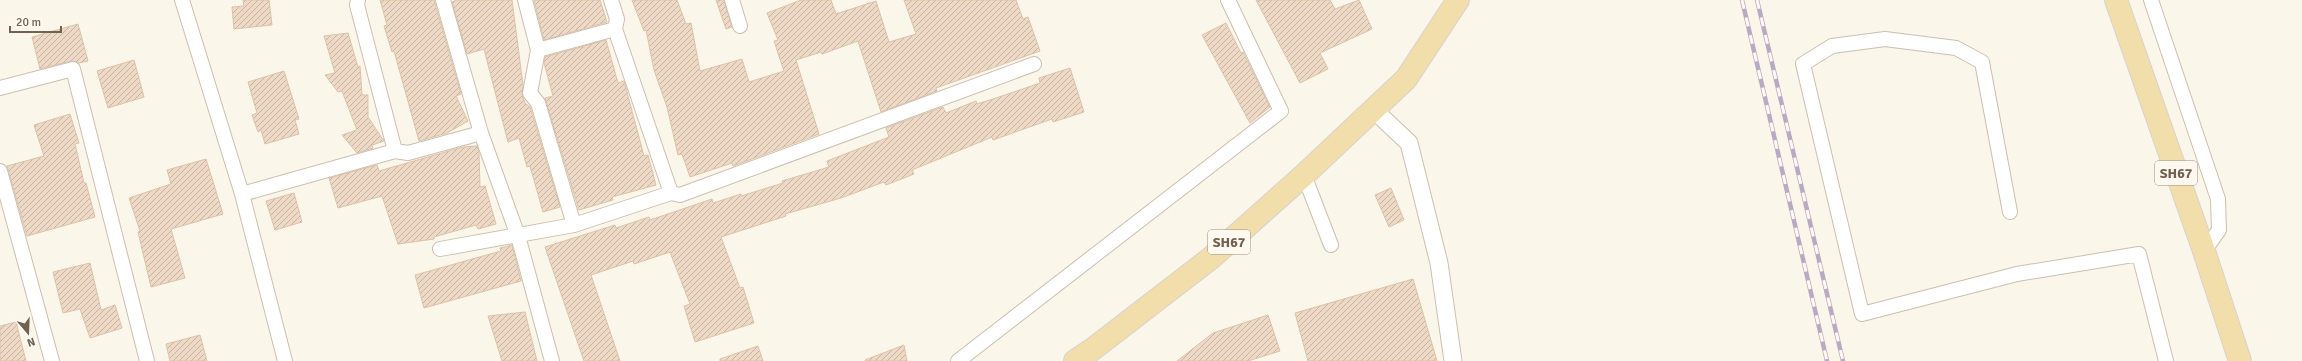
<svg xmlns="http://www.w3.org/2000/svg" width="2302" height="361" viewBox="0 0 2302 361" font-family="Signika,sans-serif">
<style>
.building{fill:url(#building-hatch);stroke:#ddc2a7}
.lines{fill:none;stroke-linecap:round;stroke-linejoin:round}
.minor-casing{stroke:#cbbfb1;stroke-width:16}
.tertiary-casing{stroke:#cbbfb1;stroke-width:19}
.primary-casing{stroke:#d8d2ce;stroke-width:24}
.minor{stroke:#fff;stroke-width:14}
.tertiary{stroke:#fff;stroke-width:17}
.primary{stroke:#f1deaa;stroke-width:22}
.rail-casing{stroke:#baa9c3;stroke-width:4.5}
.rail{stroke:#fdf9f0;stroke-width:3;stroke-dasharray:9;stroke-linecap:butt}
.labels{text-anchor:middle;stroke-width:3;stroke-linejoin:round;paint-order:stroke}
.shield{fill:#fdf9f0;stroke:#9c8e80;stroke-width:1}
.shield-label{font-size:14px;font-weight:bold;fill:#726050}
</style>
<defs>
<pattern id="building-hatch" width="6" height="6" patternUnits="userSpaceOnUse"><rect width="6" height="6" fill="#edd9c5"/><path d="M-1 1l2-2M0 6l6-6M5 7l2-2" fill="none" stroke="#c4b3a2"/></pattern>
</defs>
<rect width="100%" height="100%" fill="#faf6ea"/>
<path class="building" d="M 243,0 L 269,0 L 272,25 L 234,29 L 232,7 L 244,6 Z
M 380,0 L 434,0 L 461,94 L 456,96 L 468,121 L 447,133 L 419,141 L 394,51 L 392,52 L 384,26 L 387,25 Z
M 457,0 L 512,0 L 523,85 L 522,95 L 525,103 L 530,107 L 560,207 L 543,212 L 530,166 L 527,167 L 519,138 L 508,142 L 484,49 L 467,54 L 452,2 Z
M 534,0 L 600,0 L 607,22 L 544,40 Z
M 632,0 L 677,0 L 686,24 L 691,23 L 700,71 L 742,59 L 749,82 L 784,71 L 774,41 L 778,40 L 767,13 L 801,0 L 831,0 L 836,14 L 876,1 L 889,42 L 916,34 L 904,0 L 1016,0 L 1023,19 L 1028,17 L 1040,51 L 936,88 L 937,91 L 881,112 L 858,41 L 822,54 L 821,52 L 796,60 L 819,134 L 733,166 L 732,163 L 690,177 L 682,154 L 678,155 L 667,107 L 654,70 L 646,30 L 644,31 Z
M 716,0 L 724,0 L 732,27 L 726,29 Z
M 1256,0 L 1330,0 L 1335,9 L 1359,0 L 1372,29 L 1320,53 L 1328,69 L 1300,83 Z
M 1226,23 L 1241,53 L 1243,52 L 1270,107 L 1250,123 L 1202,35 Z
M 78,24 L 88,61 L 79,63 L 71,61 L 40,69 L 32,37 Z
M 348,33 L 358,67 L 360,66 L 362,95 L 368,95 L 368,117 L 384,141 L 372,145 L 373,148 L 357,153 L 342,135 L 357,130 L 342,91 L 338,92 L 325,75 L 335,73 L 324,36 Z
M 606,40 L 618,83 L 624,81 L 644,156 L 648,155 L 656,185 L 612,197 L 613,200 L 579,210 L 545,98 L 553,96 L 544,63 L 545,57 Z
M 134,60 L 144,97 L 108,108 L 97,71 Z
M 1070,68 L 1084,112 L 1053,122 L 1052,119 L 993,140 L 992,137 L 912,170 L 914,174 L 886,185 L 884,182 L 841,198 L 785,214 L 786,216 L 721,237 L 740,288 L 743,287 L 754,323 L 695,342 L 684,306 L 690,304 L 670,252 L 634,264 L 633,261 L 591,275 L 620,361 L 584,361 L 545,247 L 615,225 L 616,228 L 649,217 L 650,220 L 712,199 L 713,203 L 741,194 L 741,196 L 783,183 L 782,181 L 829,167 L 827,161 L 889,137 L 886,128 L 943,107 L 946,113 L 976,101 L 977,104 L 1005,95 L 1040,83 L 1039,78 Z
M 284,71 L 299,119 L 295,120 L 299,134 L 265,144 L 261,130 L 258,132 L 252,115 L 257,113 L 248,82 Z
M 70,114 L 79,143 L 75,144 L 84,183 L 86,183 L 95,217 L 27,236 L 7,166 L 44,156 L 34,125 Z
M 477,146 L 479,153 L 480,187 L 485,186 L 496,224 L 478,229 L 476,225 L 434,237 L 434,239 L 398,244 L 382,196 L 338,208 L 329,178 L 377,165 L 379,171 L 463,147 Z
M 206,159 L 223,214 L 171,229 L 185,278 L 151,287 L 138,232 L 140,231 L 129,198 L 171,184 L 167,170 Z
M 1391,188 L 1404,220 L 1389,227 L 1375,195 Z
M 294,193 L 302,222 L 275,230 L 266,201 Z
M 512,245 L 521,281 L 424,308 L 415,275 L 501,251 L 500,248 Z
M 90,263 L 101,310 L 115,305 L 122,328 L 90,338 L 80,309 L 63,313 L 53,272 Z
M 1413,279 L 1437,361 L 1308,361 L 1295,313 Z
M 525,312 L 537,361 L 502,361 L 488,316 Z
M 1268,315 L 1280,351 L 1248,361 L 1177,361 L 1213,333 Z
M 16,322 L 26,361 L 0,361 L 0,326 Z
M 200,335 L 207,361 L 170,361 L 166,344 Z
M 904,345 L 907,361 L 865,361 L 865,360 Z
M 758,346 L 763,361 L 720,361 L 720,359 Z"/>
<g class="lines">
<g class="minor-casing">
<path id="minor" d="M 182,0 L 242,194 L 285,361
M 358,0 L 357,5 L 395,151
M 443,0 L 481,133 L 518,236 L 552,361
M 525,0 L 538,50 L 530,93 L 538,103 L 574,225
M 611,0 L 617,19 L 615,29 L 671,193
M 732,0 L 740,26
M 2151,0 L 2218,199 L 2219,230 L 2204,251
M 538,50 L 615,29
M 0,88 L 73,69 L 147,361
M 0,171 L 52,361
M 1304,175 L 1331,245
M 242,194 L 395,151 L 408,153 L 481,133
M 2010,212 L 1982,62 L 1956,48 L 1885,39 L 1832,46 L 1803,64 L 1862,314 L 2017,274 L 2139,254 L 2166,361
M 440,249 L 574,225 L 671,193 L 680,195 L 1034,64
M 958,361 L 1281,111 L 1228,0"/>
</g>
<g class="tertiary-casing">
<path id="tertiary" d="M 1373,109 L 1409,143 L 1439,263 L 1453,361"/>
</g>
<g class="primary-casing">
<path id="primary" d="M 2116,0 L 2204,251 L 2240,361
M 1075,361 L 1093,349 L 1211,258 L 1304,175 L 1406,79 L 1458,0"/>
</g>
<use href="#minor" class="minor"/>
<use href="#tertiary" class="tertiary"/>
<use href="#primary" class="primary"/>
<g class="rail-casing">
<path id="rail" d="M 1742,0 L 1827,361
M 1757,0 L 1843,361"/>
</g>
<use href="#rail" class="rail"/>
</g>
<g class="labels">
<g class="shield">
<rect x="2155" y="161" width="42" height="24" rx="3"/>
<rect x="1208" y="230" width="42" height="24" rx="3"/>
</g>
<g class="shield-label">
<text x="2176" y="178">SH67</text>
<text x="1229" y="247">SH67</text>
</g>
</g>
<g transform="translate(28 333) rotate(161)" stroke="#fdf9f0" stroke-width="3" paint-order="stroke">
<path d="M0-3L7 15L0 10L-7 15Z" fill="#726050"/>
<text y="-6" font-size="11" font-weight="bold" text-anchor="middle" fill="#726050">N</text>
</g>
<path d="M10 26v6h51v-6" fill="none" stroke="#726050" stroke-width="2"/>
<text x="16" y="26" font-size="12" fill="#726050" stroke="#fdf9f0" stroke-width="3" paint-order="stroke">20 m</text>
</svg>
